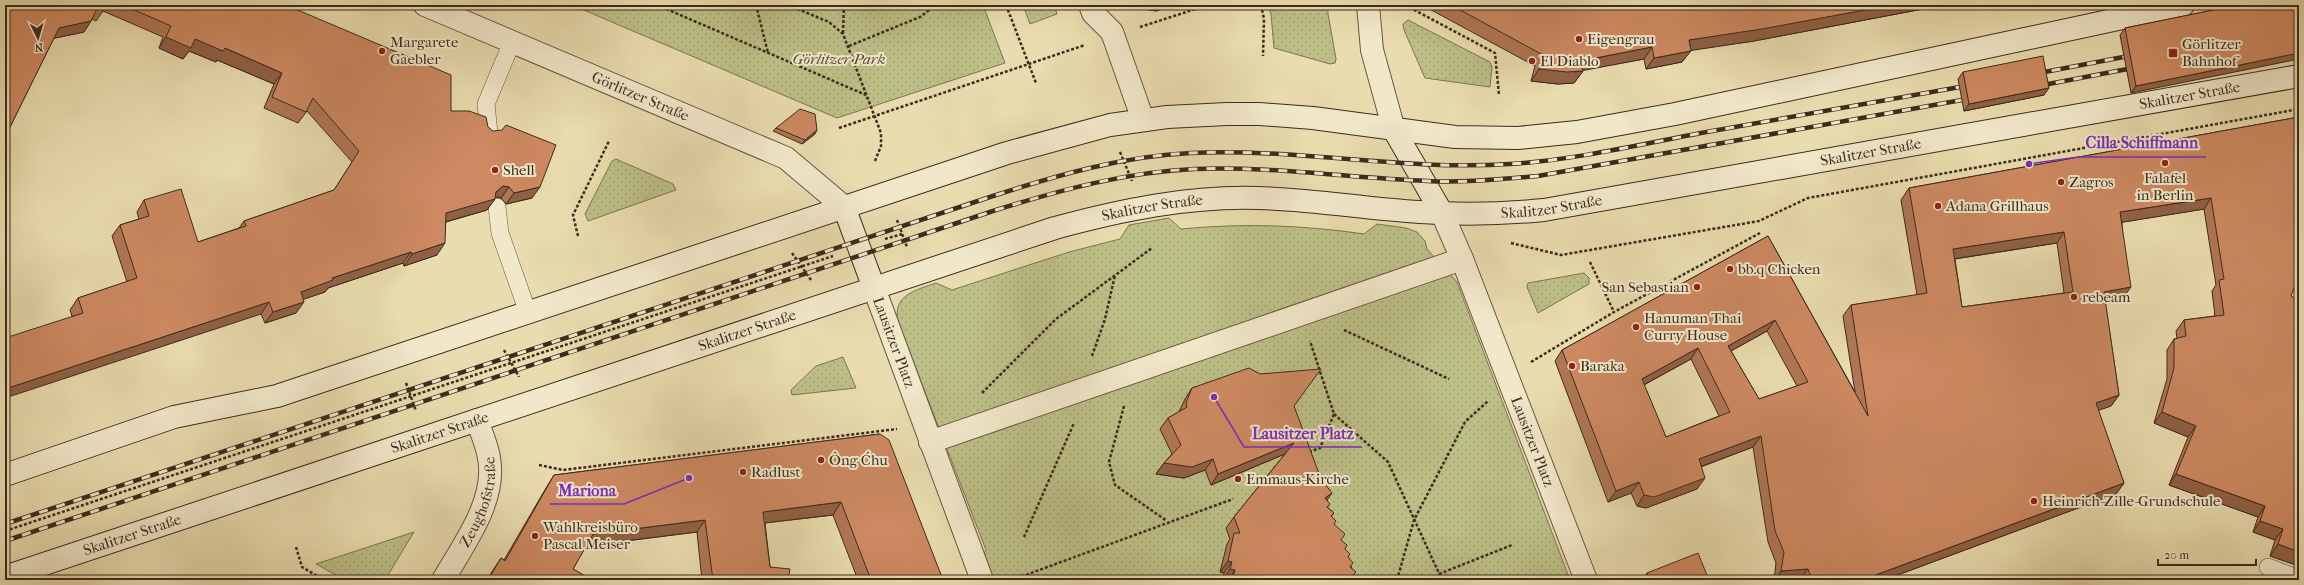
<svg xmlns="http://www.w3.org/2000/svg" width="2304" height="585" viewBox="0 0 2304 585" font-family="'IM FELL French Canon',serif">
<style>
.green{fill:url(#green-dots);stroke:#7c7552}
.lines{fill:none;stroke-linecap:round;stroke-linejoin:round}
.lane-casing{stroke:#675742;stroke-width:18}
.street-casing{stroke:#675742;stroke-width:24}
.secondary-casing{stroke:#3c2b1e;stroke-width:24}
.path{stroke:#3c2b1e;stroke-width:2.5;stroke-dasharray:3 2;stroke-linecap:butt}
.lane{stroke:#f1e8ca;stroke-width:17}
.street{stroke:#f1e8ca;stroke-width:22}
.secondary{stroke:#f1e8ca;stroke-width:22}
.rail-casing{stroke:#3c2b1e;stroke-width:4.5}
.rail{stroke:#f1e8ca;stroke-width:3;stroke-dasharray:9;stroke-linecap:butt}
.wall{fill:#b07653;stroke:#3c2b1e;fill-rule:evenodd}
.shaded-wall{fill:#906044;stroke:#3c2b1e}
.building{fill:#cd8961;stroke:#3c2b1e;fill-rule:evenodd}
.poi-dot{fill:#8f2418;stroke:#f1e8ca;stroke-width:1.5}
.labels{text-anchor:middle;stroke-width:4;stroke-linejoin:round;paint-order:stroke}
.poi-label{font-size:15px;fill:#3c2b1e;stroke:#f1e8ca;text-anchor:start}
.park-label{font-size:15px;font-style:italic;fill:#564933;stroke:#f1e8ca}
.street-label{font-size:15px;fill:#3c2b1e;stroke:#f1e8ca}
.leader{fill:none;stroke:#7b2cbf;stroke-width:1.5}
.callout-dot{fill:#7b2cbf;stroke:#f1e8ca;stroke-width:1.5}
.callout-label{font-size:16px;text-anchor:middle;font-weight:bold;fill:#7b2cbf;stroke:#f1e8ca;stroke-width:4;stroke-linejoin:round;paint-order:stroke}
</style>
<defs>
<pattern id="green-dots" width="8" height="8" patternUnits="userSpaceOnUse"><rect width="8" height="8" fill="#bcbf86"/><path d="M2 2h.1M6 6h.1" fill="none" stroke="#a2a473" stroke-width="1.8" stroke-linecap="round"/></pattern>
</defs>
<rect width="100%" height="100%" fill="#e9dcae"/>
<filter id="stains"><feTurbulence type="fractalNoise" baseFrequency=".005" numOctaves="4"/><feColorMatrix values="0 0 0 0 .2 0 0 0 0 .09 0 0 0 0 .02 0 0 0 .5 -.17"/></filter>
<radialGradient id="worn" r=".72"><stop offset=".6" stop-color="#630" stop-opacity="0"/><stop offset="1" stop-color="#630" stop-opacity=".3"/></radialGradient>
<path class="green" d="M 572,5 L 983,5 L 1005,63 L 837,118 Z
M 1023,5 L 1054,5 L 1057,14 L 1030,24 Z
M 1268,5 L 1328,5 L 1328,14 L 1336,59 L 1335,63 L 1330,64 L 1274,48 L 1271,14 Z
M 1408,20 L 1490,62 L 1492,67 L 1490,87 L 1425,78 L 1404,30 L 1403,24 Z
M 616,159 L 673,184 L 676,190 L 588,221 L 585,214 L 612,161 Z
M 1169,218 L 1181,229 C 1243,223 1303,225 1364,234 L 1377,224 L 1406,228 L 1417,232 L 1425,241 L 1427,249 L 1457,282 L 1570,580 L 992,580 L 983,555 L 986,550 L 898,322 C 892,295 916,290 936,283 L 952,290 L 1069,252 L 1120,239 L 1129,225 Z
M 1584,273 L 1589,278 L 1589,284 L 1538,313 L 1527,287 L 1528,283 Z
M 843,357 L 856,388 L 792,395 L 791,390 L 816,366 Z
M 414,532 L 385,580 L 345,580 L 316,564 Z"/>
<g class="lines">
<g class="lane-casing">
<path id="lane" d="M 489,133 L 486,104 L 512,42
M 497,207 L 500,233 L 528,313
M 2268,567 L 2299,579"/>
</g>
<g class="street-casing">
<g id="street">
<path id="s1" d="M 425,5 L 786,158 L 844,207"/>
<path d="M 1090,5 L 1093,13 L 1112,32 L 1143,120"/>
<path d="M 1368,5 L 1372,50 L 1394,130"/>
<path id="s2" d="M 1442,213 L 1462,259 L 1586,580"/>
<path id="s3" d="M 874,288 L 982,580"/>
<path d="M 930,442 L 1462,259"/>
<path id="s4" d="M 443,580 C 463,545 497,501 489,458 C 487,445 481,432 477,420"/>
</g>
</g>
<g class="secondary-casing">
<g id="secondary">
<path d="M 1394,130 L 1442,213"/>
<path d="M 844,207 L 874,288"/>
<path d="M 5,475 L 174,417 L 277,396 L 1007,153 L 1110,125 L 1167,117 L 1227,114 L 1259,114 L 1313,118 L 1455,137 L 1518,138 L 1577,132 L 1675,114 L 2183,5"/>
<path id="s5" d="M 5,577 L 1055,228 C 1121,210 1189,196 1258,198 C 1312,199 1366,209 1420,212 C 1462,215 1503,214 1544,210 L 2299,76"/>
</g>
</g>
<path class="path" d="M 657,5 L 866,95
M 756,5 L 768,53
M 788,5 L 829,22 L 843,34 L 881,133 L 881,146 L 875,161
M 1006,5 L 1036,83
M 1261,5 L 1264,19 L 1263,56
M 1405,5 L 1495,53 L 1499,95
M 1140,27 L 1208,5
M 843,33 L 844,5
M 849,46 L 920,17 L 936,5
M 839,128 L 1085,45
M 1120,152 L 1132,181
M 897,220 L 907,247
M 578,236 L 573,215 L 609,141
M 885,239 L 902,234
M 1511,243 L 1561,255 L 1759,221 L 1808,198 L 2299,109
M 792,253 L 811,280
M 1590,262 L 1614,312
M 1344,330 L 1449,379
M 504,350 L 519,377
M 1092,356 L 1105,319 L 1115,275
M 1531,362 L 1614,312 L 1760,233
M 406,383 L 416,411
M 982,393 L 1056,319 L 1152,248
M 1124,406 L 1109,462 L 1115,485 L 1167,521
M 1334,414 L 1388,462 L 1442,580
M 1309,452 L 1320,448 L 1334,414 L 1310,341
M 539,465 L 563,470 L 897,429
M 5,531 L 833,256
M 1024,537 L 1074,423
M 296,547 L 302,567 L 324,580
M 1439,574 L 1512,545
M 1012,580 L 1233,499
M 1397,580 L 1414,520 L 1465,422 L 1488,401"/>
<use href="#lane" class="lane"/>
<use href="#street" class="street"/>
<use href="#secondary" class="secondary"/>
<g class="rail-casing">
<path id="rail" d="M 2034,74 L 2134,55
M 2038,86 L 2138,67
M 5,524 L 993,196 C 1058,175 1123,156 1191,153 C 1298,148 1402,171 1510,164 C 1574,160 1638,145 1701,133 C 1791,117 1881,101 1971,85
M 5,541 L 996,210 C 1061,190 1126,172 1194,169 C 1272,166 1349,178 1427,181 C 1464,183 1501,179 1538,176 L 1973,98"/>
</g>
<use href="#rail" class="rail"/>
</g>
<path class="wall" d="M 5,5 L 286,5 L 451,111 L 488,127 L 532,198 L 506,204 L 501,198 L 495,197 L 487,210 L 446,222 L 437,255 L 404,266 L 403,263 L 328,288 L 325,292 L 303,299 L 296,313 L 265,323 L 261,314 L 72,316 L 70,310 L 78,298 L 127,282 L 112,236 L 120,225 L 139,219 L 137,212 L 144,200 L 198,242 L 239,228 L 244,221 L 334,190 L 352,162 L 307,111 L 298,123 L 264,108 L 274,84 L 217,60 L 216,62 L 189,51 L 183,59 L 159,48 L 163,37 L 103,11 L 96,21 L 92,19 L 84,32 L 54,38 L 9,129 L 5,135 Z
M 1143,5 L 1176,5 L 1156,11 L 1145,9 Z
M 1422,5 L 1944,5 L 1754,41 L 1690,50 L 1682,62 L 1646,69 L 1644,59 L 1582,70 L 1583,71 L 1574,83 L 1558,84 L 1531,81 L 1535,66 Z
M 2238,5 L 2131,93 L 2120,35 L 2125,28 Z
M 1963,72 L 2044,95 L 1964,111 L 1958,79 Z
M 2299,117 L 2295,276 L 2291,296 L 2299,566 L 2270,556 L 2275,540 L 2253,532 L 2258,517 L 2169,485 L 2188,437 L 2154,423 L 2167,379 L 2167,350 L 2174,339 L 2177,338 L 2176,331 L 2184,320 L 2215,316 L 2212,291 L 2216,285 L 2204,209 L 2122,222 L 2123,298 L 2105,301 L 2119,395 L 2111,406 L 2098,410 L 2124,483 L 2116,494 L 1884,580 L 1774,580 L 1776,563 L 1768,542 L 1753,447 L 1701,467 L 1697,489 L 1646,508 L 1637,506 L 1631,493 L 1608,502 L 1555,361 L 1562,350 L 1768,236 L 1855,392 L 1843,316 L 1851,305 L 1917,295 L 1901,200 L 1909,188 ZM 2057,243 L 2064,293 L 1962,307 L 1955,259 ZM 1767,331 L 1797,386 L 1759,399 L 1731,351 ZM 1691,359 L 1719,416 L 1666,437 L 1644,385 Z
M 776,128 L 815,134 L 802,144 L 773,131 Z
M 1192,388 L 1294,407 L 1327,500 L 1328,508 L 1334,513 L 1331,517 L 1345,549 L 1354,575 L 1359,580 L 1223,580 L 1224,573 L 1220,572 L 1227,544 L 1230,539 L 1226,528 L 1234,517 L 1285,454 L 1211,485 L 1205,470 L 1184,478 L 1156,474 L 1164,463 L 1172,454 L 1160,429 L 1168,418 L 1179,412 L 1185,399 Z
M 880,434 L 943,580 L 858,580 L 833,515 L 765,523 L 770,567 L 788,580 L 702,580 L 697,532 L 586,546 L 573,569 L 592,580 L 487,580 L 493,570 L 501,558 L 504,560 L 546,488 L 554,475 Z
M 1647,573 L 1709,580 L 1642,580 Z"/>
<path class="shaded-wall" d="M 1148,5 L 1176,5 L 1156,11 L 1145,9 Z
M 1892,5 L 1944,5 L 1754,41 L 1681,52 L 1689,40 Z
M 91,21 L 84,32 L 51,39 L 59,28 Z
M 166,37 L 195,39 L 225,48 L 282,73 L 274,84 L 217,60 L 216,62 L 189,51 L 183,59 L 159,48 Z
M 1652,47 L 1644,59 L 1575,72 L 1583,71 L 1574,83 L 1558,84 L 1531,81 L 1539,69 Z
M 1691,51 L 1682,62 L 1646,69 L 1654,58 Z
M 2299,53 L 2299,59 L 2131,93 L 2136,86 Z
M 2049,88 L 2044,95 L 1964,111 L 1969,104 Z
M 817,130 L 815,134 L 802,144 L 805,140 Z
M 503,186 L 509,187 L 501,198 L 495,197 L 493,199 L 495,199 L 487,210 L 438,224 L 446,213 L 496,192 Z
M 540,187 L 532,198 L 506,204 L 514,193 Z
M 2211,198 L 2204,209 L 2112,224 L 2120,212 Z
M 2064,232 L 2057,243 L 1946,260 L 1953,249 Z
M 445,243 L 437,255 L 404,266 L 412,254 Z
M 411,252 L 403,263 L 328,288 L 325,292 L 293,303 L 301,292 L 332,278 Z
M 2131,287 L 2123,298 L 2096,303 L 2104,292 Z
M 269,302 L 261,314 L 5,398 L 5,389 Z
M 304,302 L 296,313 L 265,323 L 273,312 Z
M 1775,320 L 1767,331 L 1720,357 L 1728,346 Z
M 1698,348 L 1691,359 L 1634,390 L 1642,379 Z
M 2119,395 L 2111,406 L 2088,414 L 2096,403 Z
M 2162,412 L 2196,426 L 2188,437 L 2154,423 Z
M 1761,436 L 1753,447 L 1691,470 L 1699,459 Z
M 1294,443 L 1287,453 L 1211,485 L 1218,474 Z
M 1213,459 L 1205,470 L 1184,478 L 1156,474 L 1164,463 Z
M 2176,474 L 2265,506 L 2258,517 L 2169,485 Z
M 1705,478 L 1697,489 L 1646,508 L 1637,506 L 1644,495 Z
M 1639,482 L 1631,493 L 1608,502 L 1616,491 Z
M 2124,483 L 2116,494 L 1884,580 L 1862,580 Z
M 1332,493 L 1324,504 L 1325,498 Z
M 841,502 L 833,515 L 755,524 L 763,512 Z
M 705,520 L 697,532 L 584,546 L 593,534 Z
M 2260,521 L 2283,529 L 2275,540 L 2253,532 Z
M 2278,544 L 2299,552 L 2299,566 L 2270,556 Z
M 1228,561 L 1232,562 L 1224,573 L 1220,572 Z
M 1230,569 L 1235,570 L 1228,580 L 1223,580 Z
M 1808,569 L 1800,580 L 1775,580 L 1781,571 Z
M 1233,578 L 1238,579 L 1238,580 L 1232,580 Z"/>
<path class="building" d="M 5,5 L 106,5 L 103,10 L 98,7 L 91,21 L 59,28 L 9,129 L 5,127 Z
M 123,5 L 286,5 L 451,75 L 451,111 L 469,111 L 486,117 L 488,127 L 493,131 L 502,130 L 506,125 L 556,145 L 540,187 L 514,193 L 509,187 L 503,186 L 496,192 L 495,199 L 446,213 L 445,243 L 412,254 L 411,252 L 332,278 L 333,280 L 301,292 L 304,302 L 273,312 L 269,302 L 5,389 L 5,338 L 83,313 L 78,298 L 137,278 L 120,225 L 149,216 L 144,200 L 181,189 L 198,242 L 246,226 L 244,221 L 334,190 L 359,151 L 313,98 L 306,112 L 272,97 L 282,73 L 225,48 L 223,51 L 195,39 L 191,48 L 166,37 L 171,26 Z
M 1451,5 L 1892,5 L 1762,29 L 1689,40 L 1691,51 L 1654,58 L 1652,47 L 1580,61 L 1583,71 L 1567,72 L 1539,69 L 1543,55 Z
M 2238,5 L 2299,5 L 2299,53 L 2136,86 L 2125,28 Z
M 2043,56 L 2049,88 L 1969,104 L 1963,72 Z
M 800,109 L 815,114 L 817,130 L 805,140 L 776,128 Z
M 2299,117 L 2299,267 L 2295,276 L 2298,277 L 2291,296 L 2299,301 L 2299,552 L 2278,544 L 2283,529 L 2260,521 L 2265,506 L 2176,474 L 2196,426 L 2162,412 L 2174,368 L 2174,339 L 2186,336 L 2184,320 L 2224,315 L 2219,280 L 2224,279 L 2211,198 L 2120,212 L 2131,287 L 2104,292 L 2119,395 L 2096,403 L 2124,483 L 1862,580 L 1812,580 L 1808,569 L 1781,571 L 1784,552 L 1775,531 L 1761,436 L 1699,459 L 1705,478 L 1654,497 L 1644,495 L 1639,482 L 1616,491 L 1562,350 L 1768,236 L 1868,416 L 1851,305 L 1927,293 L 1909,188 ZM 2064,232 L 2073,292 L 1962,307 L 1953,249 ZM 1775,320 L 1808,382 L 1759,399 L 1728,346 ZM 1698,348 L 1730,412 L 1666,437 L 1642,379 Z
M 1249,368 L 1260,374 L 1321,369 L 1294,406 L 1321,479 L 1332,493 L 1325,498 L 1330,504 L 1327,507 L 1334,513 L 1331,516 L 1336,521 L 1334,524 L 1345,534 L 1341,540 L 1347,545 L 1345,549 L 1350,554 L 1348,557 L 1353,563 L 1350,567 L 1356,572 L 1353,575 L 1359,580 L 1238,580 L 1238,579 L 1233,578 L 1235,570 L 1230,569 L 1232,562 L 1228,561 L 1234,533 L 1240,533 L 1234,517 L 1294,443 L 1218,474 L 1213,459 L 1192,467 L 1164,463 L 1181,445 L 1168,418 L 1187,407 L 1186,403 L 1192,388 Z
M 880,434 L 889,440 L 943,580 L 871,580 L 841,502 L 763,512 L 770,567 L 790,569 L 788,580 L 713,580 L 705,520 L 593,534 L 573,569 L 592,580 L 488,580 L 501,558 L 505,561 L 554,475 Z
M 1698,553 L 1709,580 L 1650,580 L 1647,573 Z"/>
<g class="poi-dot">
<circle cx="1579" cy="39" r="4"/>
<circle cx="382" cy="51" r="4"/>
<rect x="2168" y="48" width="10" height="10" rx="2"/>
<circle cx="1532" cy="61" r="4"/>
<circle cx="2165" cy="163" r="4"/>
<circle cx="495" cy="170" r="4"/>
<circle cx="2061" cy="182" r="4"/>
<circle cx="1938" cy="206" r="4"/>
<circle cx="1730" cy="269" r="4"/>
<circle cx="1697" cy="287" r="4"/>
<circle cx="2074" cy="297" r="4"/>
<circle cx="1636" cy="327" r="4"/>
<circle cx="1572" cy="366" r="4"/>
<circle cx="821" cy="460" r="4"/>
<circle cx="743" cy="472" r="4"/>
<circle cx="1238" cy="479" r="4"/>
<circle cx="2034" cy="501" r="4"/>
<circle cx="535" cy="536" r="4"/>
</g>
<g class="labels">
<g class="poi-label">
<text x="1587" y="44">Eigengrau</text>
<text x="390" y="47">Margarete<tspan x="390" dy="17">Gaebler</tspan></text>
<text x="2182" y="49">Görlitzer<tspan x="2182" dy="17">Bahnhof</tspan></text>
<text x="1540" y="66">El Diablo</text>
<text x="503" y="175">Shell</text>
<text x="2165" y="183" text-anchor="middle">Falafel<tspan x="2165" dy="17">in Berlin</tspan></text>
<text x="2069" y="187">Zagros</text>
<text x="1946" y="211">Adana Grillhaus</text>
<text x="1738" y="274">bb.q Chicken</text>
<text x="1689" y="292" text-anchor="end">San Sebastian</text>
<text x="2082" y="302">rebeam</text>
<text x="1644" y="323">Hanuman Thai<tspan x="1644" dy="17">Curry House</tspan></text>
<text x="1580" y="371">Baraka</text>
<text x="829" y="465">Ông Ćhu</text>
<text x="751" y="477">Radlust</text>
<text x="1246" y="484">Emmaus-Kirche</text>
<text x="2042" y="506">Heinrich-Zille-Grundschule</text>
<text x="543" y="532">Wahlkreisbüro<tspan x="543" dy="17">Pascal Meiser</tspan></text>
</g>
<g class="park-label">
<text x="839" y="64">Görlitzer Park</text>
</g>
<g class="street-label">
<text dy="5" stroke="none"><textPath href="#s1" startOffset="234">Görlitzer Straße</textPath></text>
<text dy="5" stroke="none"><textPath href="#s5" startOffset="2255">Skalitzer Straße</textPath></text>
<text dy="5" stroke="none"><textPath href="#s5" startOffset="1931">Skalitzer Straße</textPath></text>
<text dy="5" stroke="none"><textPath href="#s5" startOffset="1607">Skalitzer Straße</textPath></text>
<text dy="5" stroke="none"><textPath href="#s5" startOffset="1206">Skalitzer Straße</textPath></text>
<text dy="5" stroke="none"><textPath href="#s5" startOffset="782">Skalitzer Straße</textPath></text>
<text dy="5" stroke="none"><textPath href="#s3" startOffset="58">Lausitzer Platz</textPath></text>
<text dy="5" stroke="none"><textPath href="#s5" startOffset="458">Skalitzer Straße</textPath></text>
<text dy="5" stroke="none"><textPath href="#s2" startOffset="246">Lausitzer Platz</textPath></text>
<text dy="5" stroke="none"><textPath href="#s4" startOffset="87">Zeughofstraße</textPath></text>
<text dy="5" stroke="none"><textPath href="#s5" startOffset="134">Skalitzer Straße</textPath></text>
</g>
</g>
<path class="leader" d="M2029 164L2078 157H2206M1214 397L1244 447H1362M689 478L624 504H550"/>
<g class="callout-dot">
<circle cx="2029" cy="164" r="4"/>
<circle cx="1214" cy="397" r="4"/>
<circle cx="689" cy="478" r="4"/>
</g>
<g class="callout-label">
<text x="2142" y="148">Cilla Schiffmann</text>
<text x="1303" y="439">Lausitzer Platz</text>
<text x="587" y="496">Mariona</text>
</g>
<rect width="2304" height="585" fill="none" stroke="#e9dcae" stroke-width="20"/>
<rect x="6" y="6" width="2292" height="573" fill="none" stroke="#3c2b1e" stroke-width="2"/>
<rect x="10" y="10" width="2284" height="565" fill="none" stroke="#3c2b1e"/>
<g transform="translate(38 38) rotate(175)" stroke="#f1e8ca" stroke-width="3" paint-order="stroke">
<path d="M0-3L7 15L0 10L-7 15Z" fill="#3c2b1e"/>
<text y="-6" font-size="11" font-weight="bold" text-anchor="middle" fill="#3c2b1e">N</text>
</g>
<path d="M2158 559v6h98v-6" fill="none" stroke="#3c2b1e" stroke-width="2"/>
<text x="2164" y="559" font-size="12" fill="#3c2b1e" stroke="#f1e8ca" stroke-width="3" paint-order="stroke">20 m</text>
<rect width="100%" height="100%" filter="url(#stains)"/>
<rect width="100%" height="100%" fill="url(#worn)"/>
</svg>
